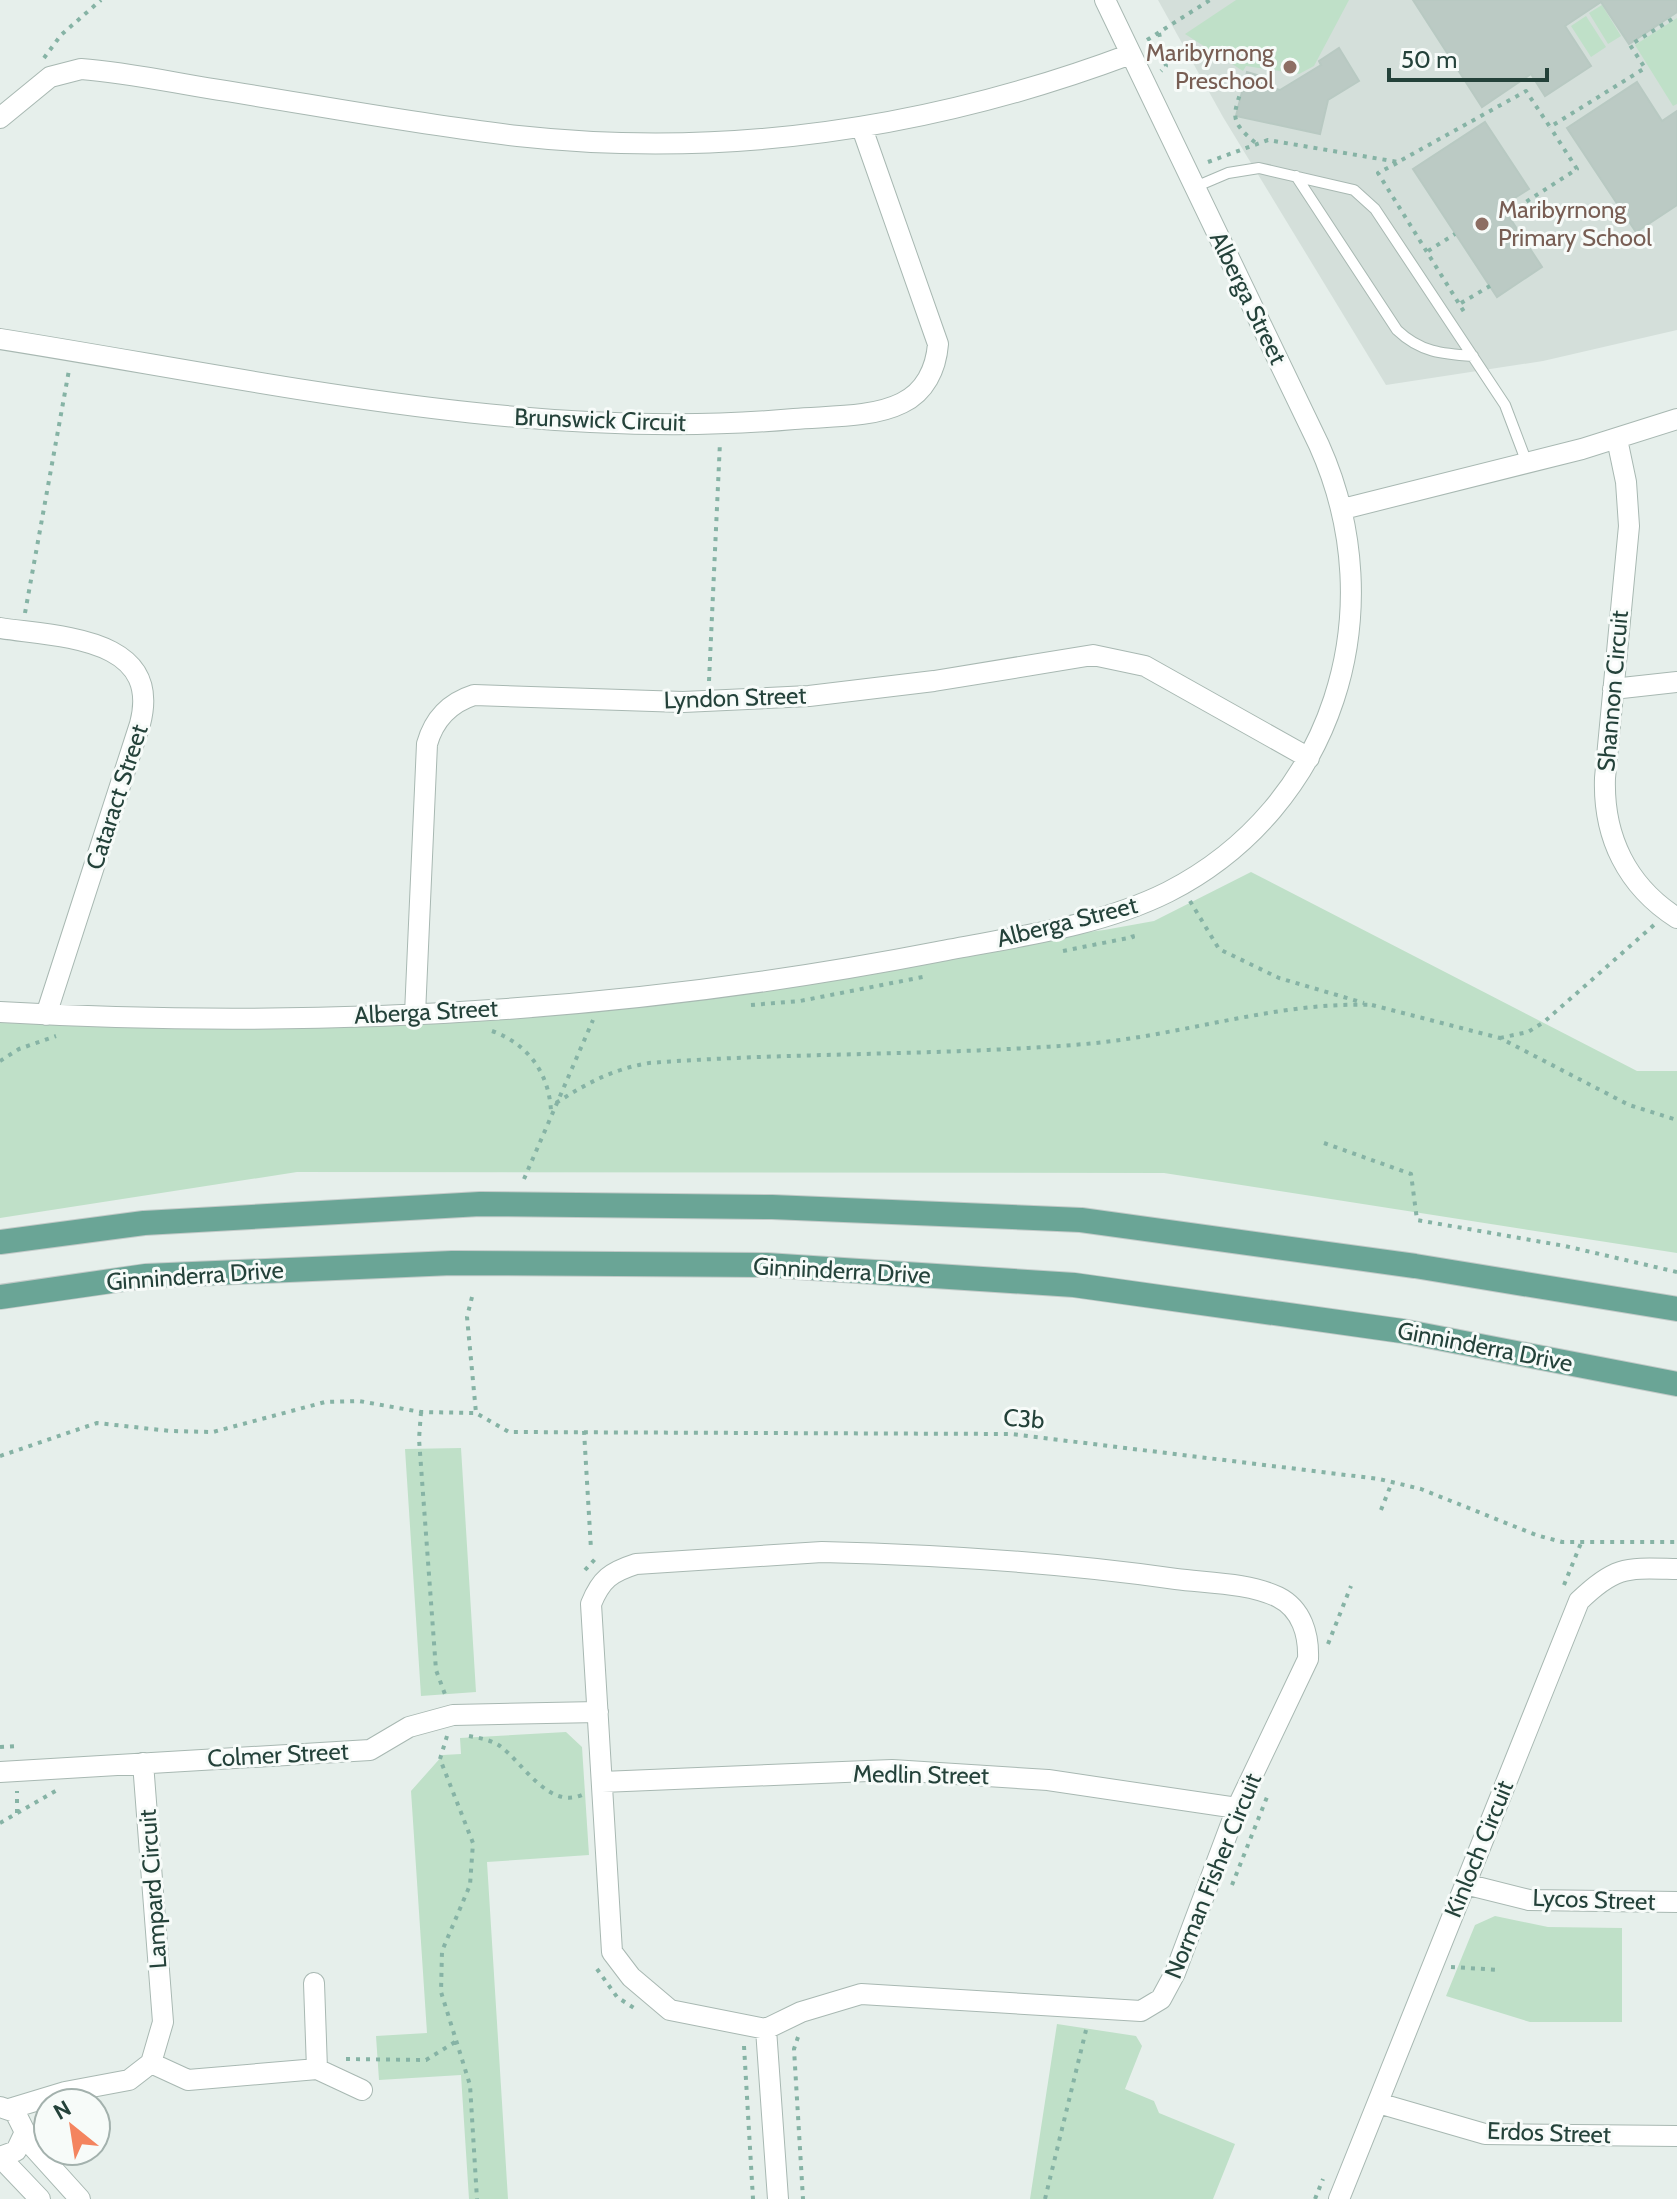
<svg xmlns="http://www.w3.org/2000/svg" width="1677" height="2199" viewBox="0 0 1677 2199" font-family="Cabin,sans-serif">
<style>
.built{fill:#d4dfda}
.green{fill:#bfe0c8}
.building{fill:#bbcac4;stroke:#b8c9c2;stroke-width:2}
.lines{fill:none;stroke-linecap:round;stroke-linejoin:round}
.service-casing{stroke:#a8b8b2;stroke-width:12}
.minor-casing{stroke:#a8b8b2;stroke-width:22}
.primary-casing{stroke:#c2cac8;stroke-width:26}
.path{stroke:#86b3a5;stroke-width:4;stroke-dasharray:4 6;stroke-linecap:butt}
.service{stroke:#fff;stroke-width:10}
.minor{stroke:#fff;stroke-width:20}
.primary{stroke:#6aa596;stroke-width:24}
.education-dot{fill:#8d6e63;stroke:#f7fbf9;stroke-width:3}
.labels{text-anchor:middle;stroke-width:6;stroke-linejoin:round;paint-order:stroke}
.education-label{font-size:24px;fill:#785e54;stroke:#f7fbf9;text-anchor:end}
.street-label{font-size:24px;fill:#24423a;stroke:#f7fbf9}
</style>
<rect width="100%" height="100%" fill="#e6efeb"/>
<path class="built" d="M 1158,0 L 1677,0 L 1677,330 L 1543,361 L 1386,385 L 1223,117 Z"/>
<path class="green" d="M 1236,0 L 1349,0 L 1314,66 L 1299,74 L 1246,66 L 1243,71 L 1185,34 Z
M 1602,5 L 1621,36 L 1608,44 L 1589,13 Z
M 1586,16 L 1606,47 L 1591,57 L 1571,26 Z
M 1677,18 L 1677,104 L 1673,106 L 1635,45 Z
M 1251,872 L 1637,1071 L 1677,1071 L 1677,1253 L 1164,1173 L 297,1172 L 0,1218 L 0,1023 L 334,1027 L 1104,930 L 1154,921 Z
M 461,1448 L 476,1692 L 421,1696 L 405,1449 Z
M 566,1732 L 582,1747 L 589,1855 L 487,1862 L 508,2199 L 469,2199 L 461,2075 L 379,2080 L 376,2036 L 427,2033 L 411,1791 L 443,1755 L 461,1754 L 460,1738 Z
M 1495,1916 L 1548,1927 L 1622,1928 L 1622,2022 L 1530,2022 L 1446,1996 L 1475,1925 Z
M 1057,2024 L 1136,2036 L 1142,2046 L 1125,2089 L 1154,2101 L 1159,2113 L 1235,2144 L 1213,2199 L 1030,2199 Z"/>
<path class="building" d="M 1413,0 L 1677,0 L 1677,12 L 1629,44 L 1601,2 L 1565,26 L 1591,66 L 1545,96 L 1531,74 L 1482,107 Z
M 1339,48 L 1359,81 L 1328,100 L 1320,134 L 1236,116 L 1247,72 L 1270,79 L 1268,87 L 1280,90 L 1321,65 L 1319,61 Z
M 1637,82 L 1662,121 L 1677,111 L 1677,205 L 1636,232 L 1567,128 Z
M 1485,122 L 1529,189 L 1502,206 L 1542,267 L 1497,297 L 1413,169 Z"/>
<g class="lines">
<g class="service-casing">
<path id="service" d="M 1296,176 L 1397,330 C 1420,352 1442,354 1473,356
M 1195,187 L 1228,173 L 1259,168 L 1354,190 L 1375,209 L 1505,405 L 1527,463"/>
</g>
<g class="minor-casing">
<path id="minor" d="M 0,118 L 50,77 L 81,69 C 123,72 165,81 207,88 C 310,104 414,124 518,136 C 728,159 934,128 1131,54
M 0,339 C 259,380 531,443 794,419 C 828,416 872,418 902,403 C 925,392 936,369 938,344 L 862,128
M 1617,439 L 1626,482 L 1629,526 L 1605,778 C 1603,837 1627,886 1677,918
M 1343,509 L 1582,449 L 1677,419
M 0,628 C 57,637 163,636 140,724 L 46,1015
M 1613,689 L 1677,682
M 0,1012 C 313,1030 629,1012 937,952 C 1014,937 1098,927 1168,892 C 1334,807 1394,612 1319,445 L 1105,0
M 415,1014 L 427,744 C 434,719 449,703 474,695 L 683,702 L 809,696 L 934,681 L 1093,655 L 1145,666 L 1309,758
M 822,1552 C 942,1555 1058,1562 1176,1579 C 1208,1583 1249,1583 1278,1597 C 1302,1609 1309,1635 1308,1659 L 1237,1808 L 1175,1973 L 1161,1999 L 1141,2011 L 861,1994 L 801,2012 L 766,2029 L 670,2010 L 631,1977 L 612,1952 L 591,1604 C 601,1579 611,1572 636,1564 Z
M 0,1772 L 370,1750 L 409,1727 L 453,1715 L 598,1712
M 602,1782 L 892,1770 L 1048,1780 L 1237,1808
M 1465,1884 L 1529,1900 L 1677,1902
M 314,1983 L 317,2069
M 766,2029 L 778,2199
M 151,2063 L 188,2080 L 317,2069 L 362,2090
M 1378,2103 L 1485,2134 L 1677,2136
M 0,2107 L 15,2112 L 25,2132 L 16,2151 L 0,2157
M 9,2109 L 65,2092 L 129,2080 L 151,2063 L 163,2022 L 143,1763
M 24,2137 L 80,2199
M 0,2157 L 40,2199
M 1339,2199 L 1579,1601 C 1616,1565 1627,1568 1677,1569"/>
</g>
<g class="primary-casing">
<path id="primary" d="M 0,1242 L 144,1223 L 480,1204 L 772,1207 L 1081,1220 L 1415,1266 L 1677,1309
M 0,1297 L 146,1276 L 452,1263 L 766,1265 L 1074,1285 L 1402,1331 L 1677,1384"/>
</g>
<path class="path" d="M 1159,33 L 1166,66 L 1161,71
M 1147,40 L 1210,0
M 44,58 L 61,35 L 101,0
M 1245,77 C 1235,115 1225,118 1257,144
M 1208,162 L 1268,140 L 1398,162 L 1526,91 L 1550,127 L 1645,68 L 1630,45 L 1677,16
M 1397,163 L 1378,173 L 1466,315
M 1518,207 L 1577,169 L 1550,127
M 1428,251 L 1455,234
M 1461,303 L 1490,286
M 25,613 L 69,370
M 709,681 L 720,442
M 1190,901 L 1219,949 L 1279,978 L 1364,1003
M 1063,951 L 1133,937 L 1131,930
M 751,1005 L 800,1001 L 928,976
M 1372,1005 L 1500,1038 L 1629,1105 L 1677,1120
M 492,1031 C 528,1044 549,1073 551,1111
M 1500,1038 L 1528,1032 L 1544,1022 L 1654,925
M 0,1061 L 19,1049 L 56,1036
M 556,1103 C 587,1083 613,1069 649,1063 C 794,1052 940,1056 1085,1044 C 1181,1036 1277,1001 1373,1005
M 1324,1143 L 1411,1174 L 1417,1220 L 1565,1246 L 1677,1272
M 524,1179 L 593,1020
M 472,1297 L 467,1317 L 476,1413 L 509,1432 L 1011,1434 L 1379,1479 L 1421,1489 L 1536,1535 L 1562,1542 L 1677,1542
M 421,1412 L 419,1439 L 436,1670 L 446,1697
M 584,1431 L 591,1549
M 0,1456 L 97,1423 L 170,1431 L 213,1432 L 325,1402 L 359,1401 L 421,1412 L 476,1413
M 1381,1510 L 1392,1482
M 585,1570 L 598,1556
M 1564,1585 L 1581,1543
M 1328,1644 L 1351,1586
M 447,1736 L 440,1759 L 473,1843 L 470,1885 L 442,1951 L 441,1992 L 470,2085 L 477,2199
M 469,1736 C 480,1738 491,1740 500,1746 C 524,1764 548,1809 582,1795
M 0,1747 L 18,1746
M 17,1813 L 17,1791
M 0,1823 L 59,1789
M 1232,1885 L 1267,1797
M 1451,1967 L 1500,1970
M 597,1969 L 617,1997 L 637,2010
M 798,2037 L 794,2049 L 803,2199
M 744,2046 L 753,2199
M 346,2059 L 426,2060 L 455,2042
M 1045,2199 L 1087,2026
M 1315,2199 L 1323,2179"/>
<use href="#service" class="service"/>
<use href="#minor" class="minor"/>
<use href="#primary" class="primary"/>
</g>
<g class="education-dot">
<circle cx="1290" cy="67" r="8"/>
<circle cx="1482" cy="224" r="8"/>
</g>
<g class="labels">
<g class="education-label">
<text x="1274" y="61">Maribyrnong<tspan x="1274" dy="28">Preschool</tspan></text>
<text x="1498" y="218" text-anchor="start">Maribyrnong<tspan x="1498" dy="28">Primary School</tspan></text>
</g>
<g class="street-label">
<text transform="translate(1248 298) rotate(64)" y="8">Alberga Street</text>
<text transform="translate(600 420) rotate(2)" y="8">Brunswick Circuit</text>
<text transform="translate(1613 691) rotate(-85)" y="8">Shannon Circuit</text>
<text transform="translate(735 698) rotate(-2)" y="8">Lyndon Street</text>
<text transform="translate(117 797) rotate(-72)" y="8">Cataract Street</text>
<text transform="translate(1067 922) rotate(-14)" y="8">Alberga Street</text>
<text transform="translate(426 1012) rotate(-3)" y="8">Alberga Street</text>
<text transform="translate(842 1271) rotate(3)" y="8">Ginninderra Drive</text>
<text transform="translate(195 1276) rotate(-4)" y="8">Ginninderra Drive</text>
<text transform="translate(1485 1347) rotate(11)" y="8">Ginninderra Drive</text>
<text transform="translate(1024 1419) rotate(5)" y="8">C3b</text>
<text transform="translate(278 1755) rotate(-3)" y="8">Colmer Street</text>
<text transform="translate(921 1775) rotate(1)" y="8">Medlin Street</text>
<text transform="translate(1479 1849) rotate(-68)" y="8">Kinloch Circuit</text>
<text transform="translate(1213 1876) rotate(-68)" y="8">Norman Fisher Circuit</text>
<text transform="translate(153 1889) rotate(-94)" y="8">Lampard Circuit</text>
<text transform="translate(1594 1900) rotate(2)" y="8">Lycos Street</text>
<text transform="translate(1549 2133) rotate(2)" y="8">Erdos Street</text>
</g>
</g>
<g transform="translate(72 2127) rotate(330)"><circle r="38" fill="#f7fbf9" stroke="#a3b1ad" stroke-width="2"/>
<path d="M0-6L14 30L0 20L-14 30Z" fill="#f4845f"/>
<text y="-12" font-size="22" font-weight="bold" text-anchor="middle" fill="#24423a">N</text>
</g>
<path d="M1389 68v12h158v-12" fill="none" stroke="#24423a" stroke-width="4"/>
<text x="1401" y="68" font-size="24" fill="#24423a" stroke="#f7fbf9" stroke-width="6" paint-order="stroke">50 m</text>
</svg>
